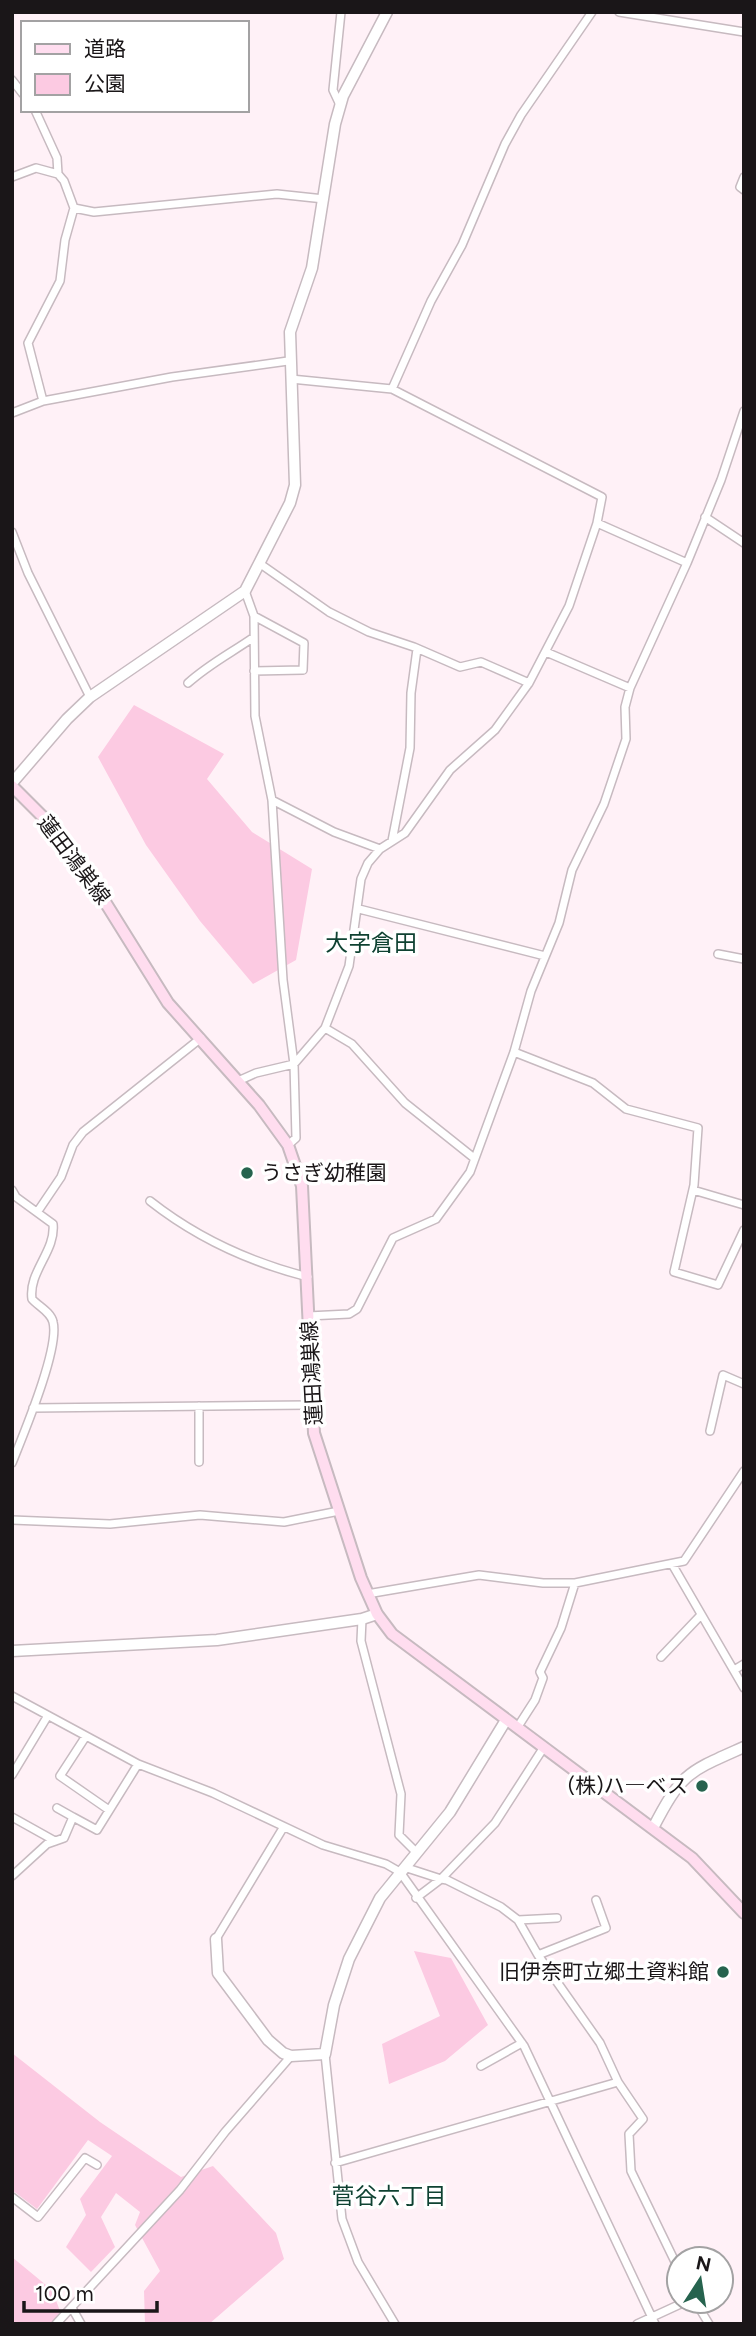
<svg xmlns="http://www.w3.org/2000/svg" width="756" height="2336" viewBox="0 0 756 2336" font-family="Figtree,'Noto Sans JP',sans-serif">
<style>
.green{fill:#fccae2}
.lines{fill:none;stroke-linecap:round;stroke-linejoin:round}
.minor-casing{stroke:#c7bac0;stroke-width:10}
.tertiary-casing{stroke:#c7bac0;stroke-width:13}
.secondary-casing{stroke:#c7bac0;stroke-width:14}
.minor{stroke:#fff;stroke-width:7}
.tertiary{stroke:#fff;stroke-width:10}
.secondary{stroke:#ffddef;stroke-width:10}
.poi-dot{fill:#26634e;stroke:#fff;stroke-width:2.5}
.labels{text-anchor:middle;stroke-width:7;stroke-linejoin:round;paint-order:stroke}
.street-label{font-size:21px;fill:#1a1618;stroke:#fff}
.poi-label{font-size:21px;fill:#1a1618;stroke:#fff;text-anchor:end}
.neighbourhood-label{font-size:23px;fill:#0f4232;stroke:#fff}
</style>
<rect width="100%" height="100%" fill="#fff1f7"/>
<path class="green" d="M 134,705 L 224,754 L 207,779 L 252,832 L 312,869 L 296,960 L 253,984 L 200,921 L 146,845 L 98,757 Z
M 414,1951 L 451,1958 L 488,2025 L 445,2061 L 389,2084 L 382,2044 L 440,2016 Z
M 12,2053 L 100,2122 L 181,2177 L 213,2166 L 276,2233 L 284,2259 L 209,2324 L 145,2324 L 144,2291 L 160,2271 L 135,2225 L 140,2212 L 116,2193 L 101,2217 L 115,2247 L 91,2272 L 66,2247 L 86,2215 L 80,2199 L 112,2156 L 88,2140 L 37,2209 L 12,2190 Z
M 12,2257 L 52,2290 L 65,2324 L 12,2324 Z"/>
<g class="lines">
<g class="minor-casing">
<path id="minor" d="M 619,12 L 744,32
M 12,80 L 23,94
M 340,105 L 333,90 L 341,12
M 35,110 L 57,158 L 58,174
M 12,177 L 36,168 L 58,174 L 64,181 L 74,208 L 65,240 L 60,281 L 28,343 L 43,401
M 744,177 L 740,187 L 744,190
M 74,208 L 94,212 L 277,194 L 324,199
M 392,389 L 431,301 L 462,245 L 505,144 L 521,115 L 592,12
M 12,413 L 43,401 L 172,377 L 288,361
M 705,517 L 744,543
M 597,523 L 687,563
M 12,532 L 28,573 L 90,697
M 259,563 L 329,612 L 369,632 L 414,647 L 460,667 L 481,662 L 529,683
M 245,591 L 254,616 L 255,716 L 272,800 L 283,980 L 294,1064 L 296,1138 L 288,1145
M 546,652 L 630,688
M 254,671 L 303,670 L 304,643 L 254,616
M 188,683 C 209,664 231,653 254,637
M 272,800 L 334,832 L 380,849
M 392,841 L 410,748 L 411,693 L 417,649
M 359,909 L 545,956
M 718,954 L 744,959
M 325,1028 L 352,1044 L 405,1103 L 474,1158
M 514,1052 L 593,1083 L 626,1109 L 698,1128 L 694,1185 L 674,1272 L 718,1285 L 744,1230
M 238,1081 L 256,1073 L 294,1064 L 325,1028 L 349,966 L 361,879 L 368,863 L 380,849 L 405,833 L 450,770 L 495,730 L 529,683 L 569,606 L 597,523 L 602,497 L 392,389 L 291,379
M 12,1190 L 16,1197 L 53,1224 C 56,1251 28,1272 32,1299 C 38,1306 51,1312 53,1322 C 60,1348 23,1435 12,1463
M 693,1190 L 744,1205
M 150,1201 C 197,1238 249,1262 308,1277
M 38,1211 L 61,1177 L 73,1145 L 83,1132 L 201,1038
M 308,1316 L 349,1314 L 357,1309 L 393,1238 L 436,1219 L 470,1172 L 514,1052 L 531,991 L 559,923 L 572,870 L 604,804 L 626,739 L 625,707 L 630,688 L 687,563 L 721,480 L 744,411
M 199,1406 L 199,1462
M 33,1408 L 310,1405
M 710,1431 L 723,1375 L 744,1384
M 12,1520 L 110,1524 L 200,1515 L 284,1522 L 339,1511
M 672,1564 L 744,1688
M 367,1594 L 479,1575 L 543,1583 L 575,1583 L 684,1561 L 744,1471
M 362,1619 L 361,1641 L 401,1794 L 399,1835 L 416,1852
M 661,1657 L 700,1616
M 734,1670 L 744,1664
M 12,1696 L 138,1764 L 213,1793 L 323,1845 L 386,1864 L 400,1872 L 524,2046 L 655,2324
M 517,1728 L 535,1700 L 543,1678 L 540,1672 L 561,1628 L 575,1583
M 86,1736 L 60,1776 L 109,1810
M 12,1775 L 47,1717
M 57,1808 L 73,1817
M 12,1817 L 55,1841
M 404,1867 L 441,1879 L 495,1823 L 544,1747
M 12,1876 L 47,1844 L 64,1838 L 73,1817 L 97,1830 L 138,1764
M 416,1898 L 441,1879 L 447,1880 L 501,1907 L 518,1920 L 538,1955 L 600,2043 L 618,2082 L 643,2119 L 629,2134 L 631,2171 L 679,2270
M 518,1920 L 557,1918
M 216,1939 L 283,1828
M 538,1955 L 606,1928 L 596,1900
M 325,2054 L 342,2219 L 358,2262 L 395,2324
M 481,2066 L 522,2043
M 335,2163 L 618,2082
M 12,2197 L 38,2217 L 85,2158 L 97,2165
M 695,2301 L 709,2324
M 72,2308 L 81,2324
M 56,2324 L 180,2190 L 225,2132 L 291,2056
M 637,2324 L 687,2301"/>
</g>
<g class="tertiary-casing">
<path id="tertiary" d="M 12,783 L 67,719 L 90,697 L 245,591 L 290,503 L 295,485 L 290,332 L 312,268 L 335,124 L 343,96 L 387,12
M 12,1651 L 217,1640 L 362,1619 L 377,1614
M 653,1828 C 682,1772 688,1772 744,1747
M 216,1939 L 218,1973 L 268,2040 L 283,2053 L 291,2056 L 325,2054 L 334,2005 L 349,1959 L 380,1898 L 450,1812 L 506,1720"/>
</g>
<g class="secondary-casing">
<path id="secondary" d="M 12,786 L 45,819 L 82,865 L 168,1003 L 259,1105 L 288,1145 L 302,1186 L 314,1433 L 361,1578 L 377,1614 L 392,1634 L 692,1858 L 744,1913"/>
</g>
<use href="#minor" class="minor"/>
<use href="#tertiary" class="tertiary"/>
<use href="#secondary" class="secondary"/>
</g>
<g class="poi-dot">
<circle cx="247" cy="1173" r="7"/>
<circle cx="702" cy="1786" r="7"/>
<circle cx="723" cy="1972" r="7"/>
</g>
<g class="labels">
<g class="street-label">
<text transform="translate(74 860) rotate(53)" y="7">蓮田鴻巣線</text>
<text transform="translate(312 1373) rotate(-93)" y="7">蓮田鴻巣線</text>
</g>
<g class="poi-label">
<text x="261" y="1180" text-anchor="start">うさぎ幼稚園</text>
<text x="688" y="1793">(株)ハ―ベス</text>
<text x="709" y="1979">旧伊奈町立郷土資料館</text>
</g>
<g class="neighbourhood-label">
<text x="371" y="951">大字倉田</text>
<text x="389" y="2204">菅谷六丁目</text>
</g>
</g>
<rect width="756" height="2336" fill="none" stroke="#1a1618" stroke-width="28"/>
<rect x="21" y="21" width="228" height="91" fill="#ffffff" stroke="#a3a2a3" stroke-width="2"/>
<rect x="35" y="44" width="35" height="10" fill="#ffddef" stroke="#a3a2a3" stroke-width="2"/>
<text x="84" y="56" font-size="21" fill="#1a1618">道路</text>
<rect x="35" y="74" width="35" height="21" fill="#fccae2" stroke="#a3a2a3" stroke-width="2"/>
<text x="84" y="91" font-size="21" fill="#1a1618">公園</text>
<g transform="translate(700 2280) rotate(12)"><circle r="33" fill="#ffffff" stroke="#a3a2a3" stroke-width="2"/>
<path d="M0-5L12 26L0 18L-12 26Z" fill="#26634e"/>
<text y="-10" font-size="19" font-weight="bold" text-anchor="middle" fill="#1a1618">N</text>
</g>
<path d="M24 2301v10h133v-10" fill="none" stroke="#1a1618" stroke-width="3.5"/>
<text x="35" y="2301" font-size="21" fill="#1a1618" stroke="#ffffff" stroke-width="5" paint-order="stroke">100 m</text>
</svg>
